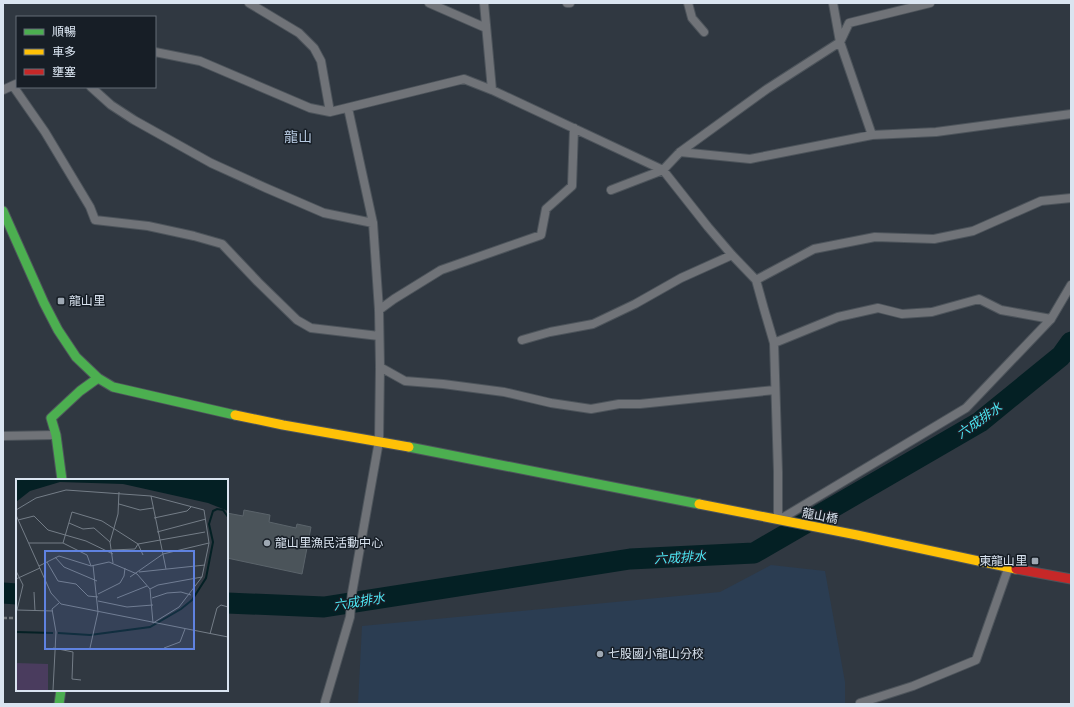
<svg xmlns="http://www.w3.org/2000/svg" width="1074" height="707" viewBox="0 0 1074 707" font-family="'Public Sans','Noto Sans TC',sans-serif">
<style>
.built{fill:#2b3d52}
.lines{fill:none;stroke-linecap:round;stroke-linejoin:round}
.canal{stroke:#042024;stroke-width:21}
.building{fill:#4b545a;stroke:#5b646b}
.lane-casing{stroke:#4d545b;stroke-width:10}
.fast-casing{stroke:#4d545b;stroke-width:11}
.slow-casing{stroke:#4d545b;stroke-width:11}
.jam-casing{stroke:#4d545b;stroke-width:11}
.path{stroke:#6f7478;stroke-width:2.5;stroke-dasharray:4 2;stroke-linecap:butt}
.lane{stroke:#707378;stroke-width:8}
.fast{stroke:#4caf50;stroke-width:9}
.slow{stroke:#ffc107;stroke-width:9}
.jam{stroke:#c62828;stroke-width:9}
.poi-dot{fill:#9ea8b3;stroke:#171e26;stroke-width:1.5}
.labels{text-anchor:middle;stroke-width:3;stroke-linejoin:round;paint-order:stroke}
.poi-label{font-size:12px;fill:#dae4f0;stroke:#171e26;text-anchor:start}
.street-label{font-size:12px;fill:#dae4f0;stroke:#171e26}
.water-label{font-size:13px;font-style:italic;fill:#4de7f4;stroke:#171e26}
.quarter-label{font-size:14px;fill:#b8cbe2;stroke:#171e26}
.inset-river{fill:none;stroke:#042024;stroke-width:2}
.inset-road{fill:none;stroke:#747d87;stroke-width:1}
.view{fill:#5f82e0;fill-opacity:0.15;stroke:#5f82e0;stroke-width:2}
.inset-edge{fill:none;stroke:#dae4f0;stroke-width:2}
</style>
<rect width="100%" height="100%" fill="#303841"/>
<path class="built" d="M 771,565 L 825,571 L 845,682 L 845,704 L 358,704 L 362,626 L 720,592 Z"/>
<g class="lines">
<path class="canal" d="M 3,593 L 17,594
M 227,603 L 324,607 L 630,559 L 754,553 L 980,422 L 1061,356 L 1071,342"/>
</g>
<path class="building" d="M 244,510 L 270,515 L 269,522 L 296,528 L 297,524 L 311,527 L 302,574 L 227,558 L 227,513 L 243,516 Z"/>
<g class="lines">
<g class="lane-casing">
<path id="lane" d="M 249,3 L 299,33 L 314,48 L 321,61 L 330,112
M 429,3 L 486,28
M 484,3 L 492,90
M 567,3 L 570,3
M 688,3 L 692,18 L 704,32
M 833,3 L 840,42 L 872,135
M 155,52 L 200,61 L 310,108 L 330,112 L 464,79 L 492,90 L 663,170 L 708,227 L 732,255 L 756,280 L 764,309 L 774,343 L 778,472 L 778,519
M 13,86 L 45,132 L 90,207 L 95,220 L 148,226 L 194,236 L 222,244 L 258,282 L 297,320 L 311,328 L 379,336
M 91,87 L 111,105 L 134,120 L 211,163 L 266,188 L 324,213 L 373,223
M 3,90 L 16,84
M 680,152 L 750,159 L 872,135 L 936,132 L 1071,114
M 611,190 L 663,170 L 680,152 L 767,89 L 840,42 L 849,23 L 930,3
M 756,280 L 814,249 L 875,237 L 934,239 L 973,231 L 1041,201 L 1071,198
M 379,310 L 394,299 L 441,270 L 541,235 L 546,209 L 572,186 L 574,128
M 522,340 L 550,332 L 593,324 L 635,304 L 681,278 L 732,255
M 774,343 L 838,317 L 878,308 L 902,314 L 932,312 L 979,299 L 1001,310 L 1051,319
M 380,367 L 405,381 L 443,384 L 504,392 L 551,403 L 591,409 L 619,404 L 640,404 L 775,390
M 3,436 L 55,435
M 784,517 L 966,408 L 1051,319 L 1071,285
M 325,702 L 350,617 L 352,593 L 379,441 L 380,367 L 379,310 L 373,223 L 348,108
M 860,703 L 913,686 L 976,660 L 1008,569"/>
</g>
<g class="fast-casing">
<path id="fast" d="M 3,211 L 44,303 L 58,330 L 76,357 L 98,378 L 113,387 L 235,415
M 409,447 L 699,504
M 62,480 L 56,435 L 51,418 L 80,391 L 98,378
M 59,704 L 61,690"/>
</g>
<g class="slow-casing">
<path id="slow" d="M 235,415 L 283,425 L 409,447
M 699,504 L 857,535 L 1016,569"/>
</g>
<g class="jam-casing">
<path id="jam" d="M 1016,569 L 1071,579"/>
</g>
<path class="path" d="M 3,618 L 17,618"/>
<use href="#lane" class="lane"/>
<use href="#fast" class="fast"/>
<use href="#slow" class="slow"/>
<use href="#jam" class="jam"/>
</g>
<g class="poi-dot">
<rect x="57" y="297" width="8" height="8" rx="2"/>
<circle cx="267" cy="543" r="4"/>
<rect x="1031" y="557" width="8" height="8" rx="2"/>
<circle cx="600" cy="654" r="4"/>
</g>
<g class="labels">
<g class="poi-label">
<text x="69" y="305">龍山里</text>
<text x="275" y="547">龍山里漁民活動中心</text>
<text x="1027" y="565" text-anchor="end">東龍山里</text>
<text x="608" y="658">七股國小龍山分校</text>
</g>
<g class="street-label">
<text transform="translate(820 516) rotate(11)" y="4">龍山橋</text>
</g>
<g class="water-label">
<text transform="translate(979 420) rotate(-35)" y="5">六成排水</text>
<text transform="translate(680 557) rotate(-3)" y="5">六成排水</text>
<text transform="translate(359 601) rotate(-9)" y="5">六成排水</text>
</g>
<g class="quarter-label">
<text x="298" y="142">龍山</text>
</g>
</g>
<g transform="translate(16 479)">
<rect width="212" height="212" fill="#303841"/>
<path d="M 0,184 L 32,185 L 32,211 L 0,211 Z" fill="#4a3c5e"/>
<path d="M 0,1 L 212,1 L 212,32 L 192,24 L 107,5 L 44,3 L 14,12 L 0,23 Z" fill="#042024"/>
<path class="inset-river" d="M 0,153 L 37,154M 42,154 L 74,156 L 134,148 L 165,130 L 176,121 L 190,99 L 197,63 L 193,45 L 197,32 L 201,30 L 207,31 L 212,38"/>
<path class="inset-road" d="M 135,17 L 150,90M 103,25 L 124,31 L 137,29M 0,31 L 20,19 L 50,11 L 135,17 L 188,31 L 193,64 L 186,98 L 163,128 L 137,144M 0,36 L 35,114 L 45,125 L 212,158M 138,39 L 171,32 L 175,28M 2,41 L 18,37 L 32,51 L 70,62 L 97,75M 53,44 L 67,50 L 78,49 L 94,63M 141,53 L 190,40M 13,64 L 47,64 L 71,76 L 75,87M 47,64 L 56,33 L 86,42 L 122,65 L 189,53M 96,71 L 119,70 L 122,65 L 127,76M 39,78 L 48,88 L 81,102M 31,83 L 42,102 L 60,105 L 72,117 L 82,118M 97,84 L 94,63 L 102,35 L 103,13M 23,87 L 43,77 L 75,87 L 93,83 L 121,95 L 134,110 L 137,144M 0,92 L 7,106 L 1,131M 123,93 L 189,86M 114,98 L 147,75 L 193,64M 0,100 L 24,89M 134,110 L 142,106 L 186,98M 18,113 L 19,132M 82,115 L 104,104 L 108,97 L 109,89M 101,119 L 131,107M 136,119 L 151,114 L 165,113 L 175,116M 82,122 L 111,128 L 137,126M 1,131 L 37,132M 194,155 L 201,129 L 205,126 L 212,128M 37,169 L 57,173 L 56,200 L 65,201M 74,169 L 82,133 L 77,86M 148,169 L 164,163 L 169,150M 37,211 L 40,153 L 36,130 L 43,124"/>
<path class="view" d="M 29,72 L 178,72 L 178,170 L 29,170 Z"/>
<rect width="212" height="212" class="inset-edge"/>
</g>
<rect width="1074" height="707" fill="none" stroke="#dae4f0" stroke-width="8"/>
<rect x="16" y="16" width="140" height="72" fill="#171e26" stroke="#656d77"/>
<rect x="24" y="29" width="20" height="6" fill="#4caf50" stroke="#656d77"/>
<text x="52" y="36" font-size="12" fill="#dae4f0">順暢</text>
<rect x="24" y="49" width="20" height="6" fill="#ffc107" stroke="#656d77"/>
<text x="52" y="56" font-size="12" fill="#dae4f0">車多</text>
<rect x="24" y="69" width="20" height="6" fill="#c62828" stroke="#656d77"/>
<text x="52" y="76" font-size="12" fill="#dae4f0">壅塞</text>
</svg>
